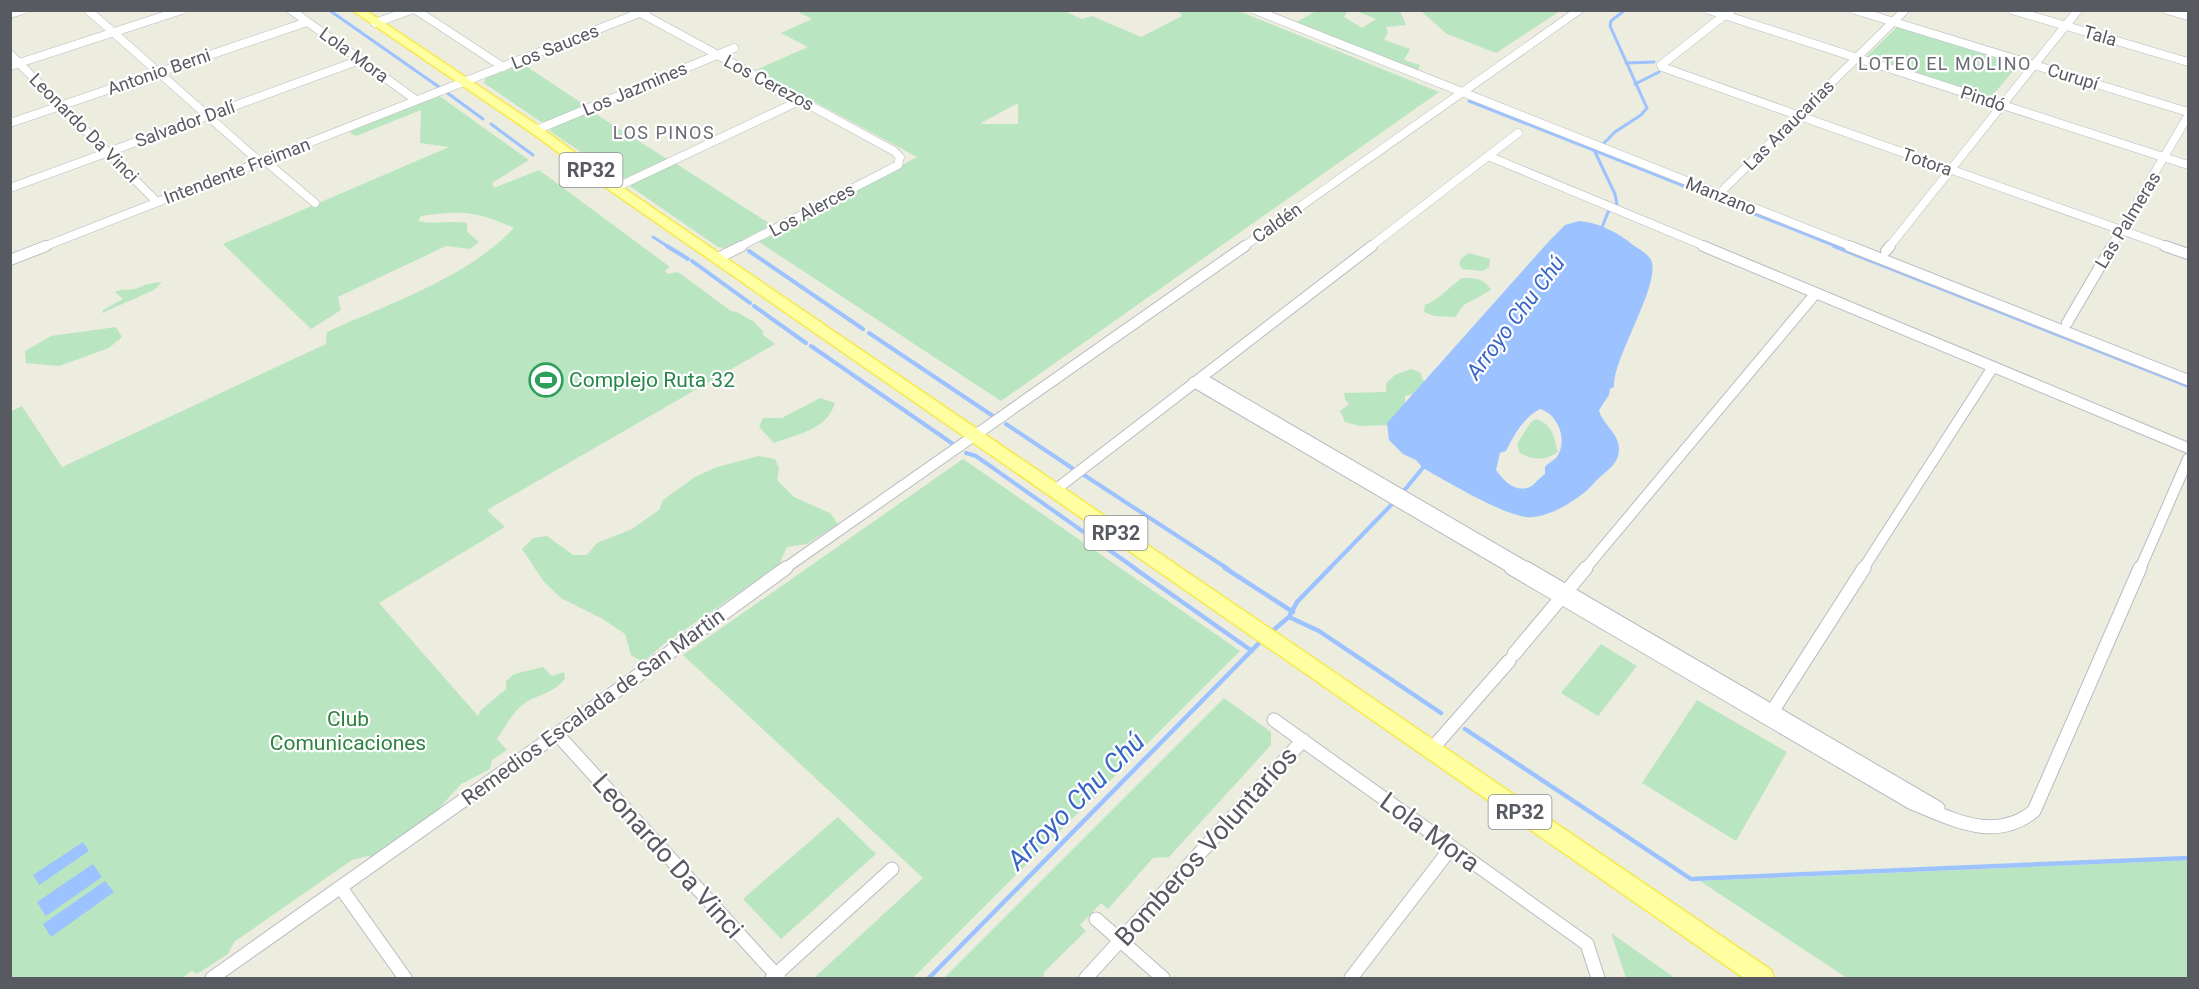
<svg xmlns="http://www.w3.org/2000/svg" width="2199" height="989" viewBox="0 0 2199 989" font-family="Roboto,sans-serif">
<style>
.green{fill:#b9e6c1;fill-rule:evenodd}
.water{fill:#9cc2ff;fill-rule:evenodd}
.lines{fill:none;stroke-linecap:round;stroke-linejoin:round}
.stream-far2{stroke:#9cc2ff;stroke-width:3}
.stream-far1{stroke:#9cc2ff;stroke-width:4}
.stream{stroke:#9cc2ff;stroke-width:4.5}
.street-far2-casing{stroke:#babbc2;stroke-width:9}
.street-far1-casing{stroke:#babbc2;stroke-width:12}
.street-casing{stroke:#babbc2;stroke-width:15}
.primary-casing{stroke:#f8e84c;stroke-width:3}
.street-far2{stroke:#fff;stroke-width:8}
.street-far1{stroke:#fff;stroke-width:10}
.street{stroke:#fff;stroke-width:13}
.primary{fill:#fdffa1;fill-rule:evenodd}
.labels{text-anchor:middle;stroke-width:4.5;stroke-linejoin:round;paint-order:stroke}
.far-street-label{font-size:18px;fill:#585a61;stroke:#fff}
.far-neighbourhood-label{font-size:18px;letter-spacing:1.5px;fill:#696c73;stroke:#fff}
.shield{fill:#fff;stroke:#8a8c90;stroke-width:1.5}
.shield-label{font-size:20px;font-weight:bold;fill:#585a61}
.leisure-label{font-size:21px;fill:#27864d;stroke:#fff;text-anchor:start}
.street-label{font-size:21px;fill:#585a61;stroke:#fff}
.park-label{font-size:21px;fill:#2e8241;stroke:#fff}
.water-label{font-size:22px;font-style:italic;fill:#3965c8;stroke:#fff}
.near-street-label{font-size:26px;fill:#585a61;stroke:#fff}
.near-water-label{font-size:27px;font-style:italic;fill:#3965c8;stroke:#fff}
</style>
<rect width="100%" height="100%" fill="#ececdf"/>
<path class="green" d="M 1236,10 L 1439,92 L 1001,401 L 759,242 L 917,157 L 756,70 L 808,47 L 781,33 L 812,19 L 796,11 L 1070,11 L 1068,13 L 1082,19 L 1092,16 L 1141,37 L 1182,16 L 1178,11 ZM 1018,103 L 1018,124 L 981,124 L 981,123 Z
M 1316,11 L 1347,11 L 1344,17 L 1362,28 L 1376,19 L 1356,11 L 1400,11 L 1406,25 L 1386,27 L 1388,32 L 1384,40 L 1410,49 L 1404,60 L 1420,65 L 1418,70 L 1393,68 L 1336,48 L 1328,37 L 1295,23 Z
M 1421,11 L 1560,11 L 1496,53 L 1447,34 Z
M 1897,27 L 2019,64 L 1991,97 L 1866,57 Z
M 523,64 L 586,106 L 550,121 L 541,122 L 484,83 L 486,78 Z
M 438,95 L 529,160 L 492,183 L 494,188 L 539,170 L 670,267 L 665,271 L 668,274 L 678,272 L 731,311 L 737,312 L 754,322 L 764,332 L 762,334 L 775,344 L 487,510 L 505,527 L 379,603 L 478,716 L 481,710 L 506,689 L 506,681 L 514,674 L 543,667 L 552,676 L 564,672 L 565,679 C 551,694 545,692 528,701 C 513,710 507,725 497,739 L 507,750 L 492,760 L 490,769 L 461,784 L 425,824 L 380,860 L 368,856 L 352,860 L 234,942 L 228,954 L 197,974 L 192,971 L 182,978 L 11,978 L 10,412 L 22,406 L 62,467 L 326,344 L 327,332 C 388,304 467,278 514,228 C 477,211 461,210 421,216 L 418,221 C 434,225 449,220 467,223 L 467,232 L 479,242 L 470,249 L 446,246 L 338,297 L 341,310 L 311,329 L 223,244 L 449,147 L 420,143 L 421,110 L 356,136 L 349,132 Z
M 591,111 L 667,159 L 627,178 L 619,178 L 550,131 L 554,126 Z
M 675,163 L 772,225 L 725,248 L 718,247 L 631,187 L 631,183 Z
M 1469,253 L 1490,259 L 1489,267 L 1483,271 L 1462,269 L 1459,264 L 1461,259 Z
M 1462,278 C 1475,278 1484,278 1491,290 L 1464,305 L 1455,317 L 1434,316 L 1424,312 L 1425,305 C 1441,298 1448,288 1462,278 Z
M 162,282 L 154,290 L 102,313 L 103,310 L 123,299 L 115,292 C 123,288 130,291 138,288 C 147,284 152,283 162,282 Z
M 116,327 L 122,337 L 109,348 L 59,366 L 26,363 L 25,351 L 51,336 Z
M 1411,369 L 1420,372 L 1425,384 L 1422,392 L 1405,396 L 1405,407 L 1394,425 L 1360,426 L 1345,422 L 1340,411 L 1349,404 L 1345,399 L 1344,393 L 1386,392 L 1386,383 L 1395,375 Z
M 820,398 L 835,403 C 827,430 797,434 774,443 L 759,427 L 763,418 L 782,418 Z
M 1536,419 C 1555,426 1553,437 1558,452 C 1544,461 1534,460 1520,453 L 1517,444 L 1531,422 Z
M 759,456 L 775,459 L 779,468 L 777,480 L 794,497 L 830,513 L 838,524 L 807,544 L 787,547 L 779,565 L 664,644 L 643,662 L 631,655 L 625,634 L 603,619 L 561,598 L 544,582 L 522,549 L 533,538 L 547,536 L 573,555 L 587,555 L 597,543 L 632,529 L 659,510 L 663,500 L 695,477 L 717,467 Z
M 963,459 L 1240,651 L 913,978 L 814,978 L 923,878 L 683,655 Z
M 1601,644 L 1637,666 L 1598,716 L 1561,693 Z
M 1224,698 L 1271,732 L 1271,745 L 1169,857 L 1153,858 L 1108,909 L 1101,903 L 1080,925 L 1086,931 L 1044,972 L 1043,978 L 944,978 Z
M 1697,700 L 1787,752 L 1736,841 L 1642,783 Z
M 838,817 L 876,854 L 781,939 L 743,899 Z
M 2188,860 L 2188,978 L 1847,978 L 1700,881 Z
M 1611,933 L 1675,978 L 1626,978 Z"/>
<path class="water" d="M 1579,221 C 1600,223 1617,232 1633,245 C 1639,249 1647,253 1651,260 C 1662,283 1612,359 1614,387 L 1610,389 L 1609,395 L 1599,410 C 1602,424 1620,434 1619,450 C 1618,466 1605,471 1594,483 C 1582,498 1546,520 1526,517 C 1499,513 1448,482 1423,468 L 1416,460 L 1403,454 L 1389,440 L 1387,423 L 1551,239 L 1565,225 ZM 1540,409 C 1558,414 1569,441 1556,458 C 1553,461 1548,463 1545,467 L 1545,474 C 1540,477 1535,484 1530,487 C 1515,493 1504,481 1496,470 L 1500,453 L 1506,451 C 1514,435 1523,418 1540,409 Z
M 83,842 L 89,851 L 39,885 L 33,875 Z
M 93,864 L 102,877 L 46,916 L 37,902 Z
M 105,881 L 114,892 L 51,937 L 43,924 Z"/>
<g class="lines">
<path class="stream-far2" d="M 329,10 L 439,87
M 1626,63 L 1654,62
M 1635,84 L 1659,72
M 446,92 L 483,119
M 1469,101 L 1838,247
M 491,124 L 533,155
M 1601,230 L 1608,212 L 1617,205 L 1615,194 L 1595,152 L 1615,132 L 1641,115 L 1647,108 L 1610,26 L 1611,21 L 1625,10
M 653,237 L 669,247"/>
<path class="stream-far1" d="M 667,246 L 688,259
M 1834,246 L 2188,386
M 749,251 L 863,329
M 692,261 L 750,303
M 754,306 L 806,343
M 869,333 L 993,416
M 811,346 L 953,444
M 1006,424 L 1072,468
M 966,453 L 976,456 L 1136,569
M 1084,475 L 1228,569
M 1402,493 L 1426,464
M 1329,569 L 1395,501"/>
<path class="stream" d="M 1134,568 L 1252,651
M 1225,568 L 1293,612
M 1289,617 L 1319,631 L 1441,713
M 1271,632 L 1289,617 L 1297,602 L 1330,568
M 1465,729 L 1691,879 L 2188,858
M 929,978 L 1263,639"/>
<g class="street-far2-casing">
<path id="street-far2" d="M 88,10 L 260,162
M 291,10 L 416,100
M 416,10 L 503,67
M 1255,10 L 1853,247
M 1709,10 L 2188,165
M 1731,10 L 1661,65 L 1662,67 L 2169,247
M 1855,10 L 2188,112
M 2012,10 L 2188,62
M 2167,10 L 2188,16
M 637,11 L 894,151 L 900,157 L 898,165 L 739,247
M 10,14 L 23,10
M 375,23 L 411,10
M 10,54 L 157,202
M 10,66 L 182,10
M 10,123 L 307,22
M 536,130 L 734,48
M 1488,156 L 1707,247
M 264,160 L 315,203
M 10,188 L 360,60
M 615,188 L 801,100
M 1724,189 L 1905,10
M 43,247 L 647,10
M 1243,247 L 1579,10
M 1370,247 L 1518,133
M 1889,247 L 2078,10
M 2111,247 L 2188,116"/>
</g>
<g class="street-far1-casing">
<path id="street-far1" d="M 1703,246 L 2188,448
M 1849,246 L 2188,380
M 2165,246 L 2188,254
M 1886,251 L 1890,246
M 718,258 L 742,246
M 10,260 L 46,246
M 2067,323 L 2112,246
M 1201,378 L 1529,569
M 1194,382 L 1513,569
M 1055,490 L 1372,246
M 784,569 L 1245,246
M 1585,569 L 1816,293
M 1863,569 L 1993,367
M 2140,569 L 2188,459"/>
</g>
<g class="street-casing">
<path id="street" d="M 1511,568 L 1912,803 C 1953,819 1994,843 2034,811 L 2140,568
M 1526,568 L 1938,808
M 1514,654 L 1586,568
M 1770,715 L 1864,568
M 1274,720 L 1587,944 L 1598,978
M 557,734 L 779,978
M 1431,750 L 1509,661
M 341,888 L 405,978
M 1096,919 L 1163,978
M 212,978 L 557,734 L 786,568
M 772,978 L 892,869
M 1086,978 L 1303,740
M 1351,978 L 1451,848"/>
</g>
<g class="primary-casing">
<path id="primary" d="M 352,10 L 365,10 L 540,127 L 619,185 L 1771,970 L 1774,978 L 1744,978 L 611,191 L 532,133 Z"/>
</g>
<use href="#street-far2" class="street-far2"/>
<use href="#street-far1" class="street-far1"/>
<use href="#street" class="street"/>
<use href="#primary" class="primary"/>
</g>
<defs>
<g id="stadium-ring" transform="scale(1.725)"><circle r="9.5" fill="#fff" stroke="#2e9e5b" stroke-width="1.5"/><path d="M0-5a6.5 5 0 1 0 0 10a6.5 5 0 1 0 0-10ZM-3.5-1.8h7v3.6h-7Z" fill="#2e9e5b"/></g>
</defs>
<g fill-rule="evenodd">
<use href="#stadium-ring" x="546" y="380"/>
</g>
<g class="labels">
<g class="far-street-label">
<text transform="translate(2100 36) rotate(16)" y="6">Tala</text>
<text transform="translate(555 47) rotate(-22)" y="6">Los Sauces</text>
<text transform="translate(354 55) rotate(36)" y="6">Lola Mora</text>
<text transform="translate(159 72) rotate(-19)" y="6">Antonio Berni</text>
<text transform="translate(2073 77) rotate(17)" y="6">Curupí</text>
<text transform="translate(769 83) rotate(28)" y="6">Los Cerezos</text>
<text transform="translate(635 89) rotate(-23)" y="6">Los Jazmines</text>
<text transform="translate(1983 99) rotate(18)" y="6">Pindó</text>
<text transform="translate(185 124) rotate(-20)" y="6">Salvador Dalí</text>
<text transform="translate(1789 125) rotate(-45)" y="6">Las Araucarias</text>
<text transform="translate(84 128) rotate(45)" y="6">Leonardo Da Vinci</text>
<text transform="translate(1927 162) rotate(19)" y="6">Totora</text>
<text transform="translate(237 171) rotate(-21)" y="6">Intendente Freiman</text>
<text transform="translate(1721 196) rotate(22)" y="6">Manzano</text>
<text transform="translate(812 210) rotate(-28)" y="6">Los Alerces</text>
<text transform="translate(2128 220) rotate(-59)" y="6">Las Palmeras</text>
<text transform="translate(1277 223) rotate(-35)" y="6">Caldén</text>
</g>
<g class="far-neighbourhood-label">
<text x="1945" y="70">LOTEO EL MOLINO</text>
<text x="664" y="139">LOS PINOS</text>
</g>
<g class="shield">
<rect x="559.5" y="153" width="63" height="34" rx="4.5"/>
<rect x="1084.5" y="516" width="63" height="34" rx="4.5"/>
<rect x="1488.5" y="795" width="63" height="34" rx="4.5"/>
</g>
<g class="shield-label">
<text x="591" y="177">RP32</text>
<text x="1116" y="540">RP32</text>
<text x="1520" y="819">RP32</text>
</g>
<g class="leisure-label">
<text x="569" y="387">Complejo Ruta 32</text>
</g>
<g class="street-label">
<text transform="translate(593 707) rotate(-36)" y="7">Remedios Escalada de San Martin</text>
</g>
<g class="park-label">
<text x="348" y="726">Club<tspan x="348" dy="24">Comunicaciones</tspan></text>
</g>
<g class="water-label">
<text transform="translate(1515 317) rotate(-53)" y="8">Arroyo Chu Chú</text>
</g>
<g class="near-street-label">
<text transform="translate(1430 832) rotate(36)" y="9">Lola Mora</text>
<text transform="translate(1206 846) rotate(-48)" y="9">Bomberos Voluntarios</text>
<text transform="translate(668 856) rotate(48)" y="9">Leonardo Da Vinci</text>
</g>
<g class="near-water-label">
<text transform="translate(1076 801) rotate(-45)" y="9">Arroyo Chu Chú</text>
</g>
</g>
<rect width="2199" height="989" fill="none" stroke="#585a61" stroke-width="24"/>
</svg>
